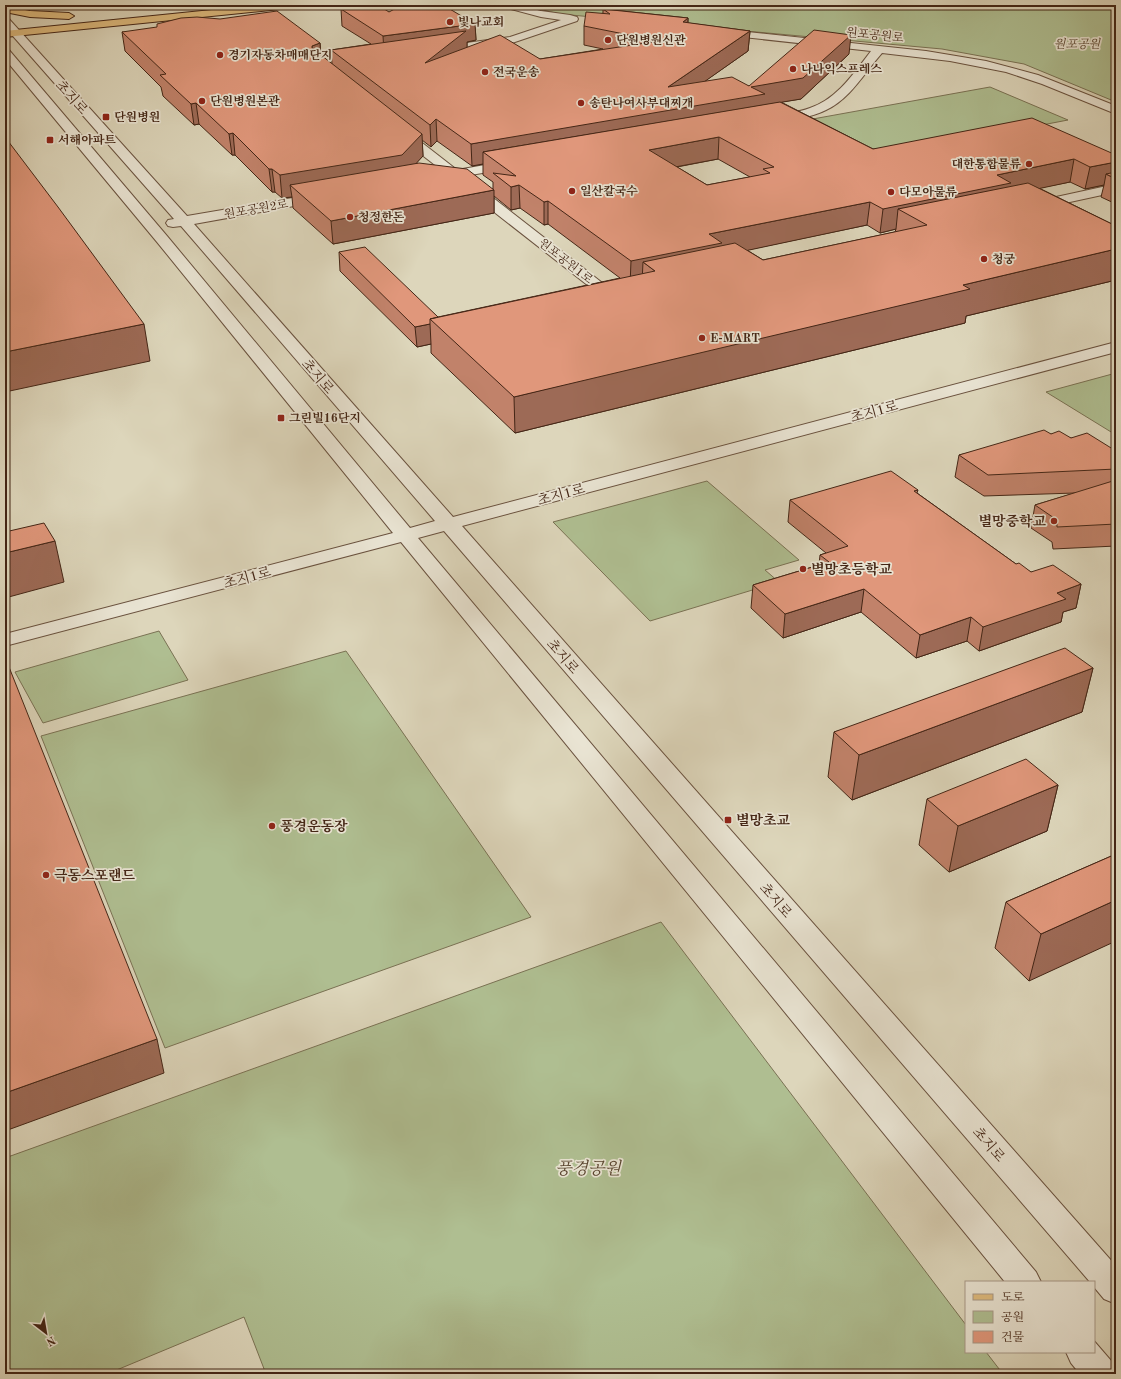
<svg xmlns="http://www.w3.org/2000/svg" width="1121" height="1379" viewBox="0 0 1121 1379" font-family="'Old Standard TT','Noto Serif KR',serif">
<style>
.green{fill:#afbe91;stroke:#7a7254}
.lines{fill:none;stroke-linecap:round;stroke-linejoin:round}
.minor-casing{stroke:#6a523f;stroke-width:2}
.major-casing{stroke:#442616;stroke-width:2}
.minor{fill:#e9e4d3;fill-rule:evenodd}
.major{fill:#debb7e;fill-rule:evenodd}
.wall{fill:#c1826a;stroke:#442616;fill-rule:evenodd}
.shaded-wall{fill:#9d6a56;stroke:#442616}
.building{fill:#e0977b;stroke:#442616;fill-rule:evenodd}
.poi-dot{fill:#8f2418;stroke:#e9e4d3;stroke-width:1.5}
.labels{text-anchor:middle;stroke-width:3.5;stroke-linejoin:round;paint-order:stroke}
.far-poi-label{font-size:12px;font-weight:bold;fill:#442616;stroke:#e9e4d3;text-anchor:start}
.far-street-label{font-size:12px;fill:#442616;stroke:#e9e4d3}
.far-park-label{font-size:12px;font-style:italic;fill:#59442f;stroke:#e9e4d3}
.street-label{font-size:14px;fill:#442616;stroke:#e9e4d3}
.poi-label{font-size:14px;font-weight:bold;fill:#442616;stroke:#e9e4d3;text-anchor:start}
.near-park-label{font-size:17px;font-style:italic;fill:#59442f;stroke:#e9e4d3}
</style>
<rect width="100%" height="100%" fill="#ddd6bb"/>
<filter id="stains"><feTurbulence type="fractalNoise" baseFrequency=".005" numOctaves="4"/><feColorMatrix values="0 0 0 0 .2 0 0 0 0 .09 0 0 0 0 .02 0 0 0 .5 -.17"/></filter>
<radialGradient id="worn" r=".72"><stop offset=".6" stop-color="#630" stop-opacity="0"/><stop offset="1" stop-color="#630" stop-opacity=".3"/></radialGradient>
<path class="green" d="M 522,5 L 544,5 L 549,8 L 578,5 L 1116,5 L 1116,102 L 1024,64 L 942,49 L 560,14 Z
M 990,87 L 1068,120 L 855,161 L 785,124 Z
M 1116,373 L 1116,435 L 1046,392 Z
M 707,481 L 799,560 L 765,570 L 779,582 L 650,621 L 553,522 Z
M 159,631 L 188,680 L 43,723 L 15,672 Z
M 346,651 L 531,917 L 165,1048 L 41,736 Z
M 661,922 L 966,1325 L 966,1352 L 986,1352 L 1003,1374 L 266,1374 L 244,1317 L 107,1374 L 5,1374 L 5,1158 Z"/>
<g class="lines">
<g class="minor-casing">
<path id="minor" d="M 501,5 L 518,5 L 541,11 L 570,15 L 577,17 L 578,19 L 577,21 L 512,43 L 437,53 L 432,50 L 437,47 L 510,37 L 561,20 L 541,17 L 503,7 Z
M 5,18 L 9,19 L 187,216 L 322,193 L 327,194 L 329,197 L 327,200 L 322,201 L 194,224 L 453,517 L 1116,342 L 1116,352 L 462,526 L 1116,1266 L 1116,1304 L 1104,1299 L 1094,1287 L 1094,1282 L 1090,1282 L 444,531 L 418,538 L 1036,1272 L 1041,1282 L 1005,1282 L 401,542 L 5,646 L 5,634 L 393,533 L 157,242 L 5,59 L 5,49 L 9,50 L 167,236 L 410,528 L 435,521 L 181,226 L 173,227 L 168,226 L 166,223 L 168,220 L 174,219 L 5,27 Z
M 719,29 L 926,51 L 986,61 L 1038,75 L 1116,106 L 1116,114 L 1042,84 L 1006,72 L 950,61 L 882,53 C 865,72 850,99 826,110 C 810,118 791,120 774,123 L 770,122 L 768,119 L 770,116 C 783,113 797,113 810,108 C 837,99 854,73 871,51 L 715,34 L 714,32 Z
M 399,127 L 403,128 L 457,170 L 513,160 L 517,161 L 519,164 L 517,167 L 465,176 L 605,285 L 627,290 L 629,293 L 627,296 C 616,299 605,295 595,291 L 452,179 L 440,179 L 439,176 L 440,173 L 444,172 L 395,134 L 393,131 L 395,128 Z
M 1116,184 L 1116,192 L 1033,210 L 1028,209 L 1026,206 L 1028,203 L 1033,202 Z
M 1094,1341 L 1113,1363 L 1116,1374 L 1080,1374 L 1071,1363 L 1066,1352 L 1094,1352 Z"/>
</g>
<g class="major-casing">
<path id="major" d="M 261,5 L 295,5 L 290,8 L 5,37 L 5,31 Z
M 5,6 L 30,11 L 69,13 L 74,16 L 69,19 L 30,17 L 5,12 Z"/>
</g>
<use href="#minor" class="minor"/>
<use href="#major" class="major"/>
</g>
<path class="wall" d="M 341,9 L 389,12 L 475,24 L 476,40 L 467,42 L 467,48 L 540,59 L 603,49 L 584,45 L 584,26 L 603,13 L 603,9 L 688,18 L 688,23 L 750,31 L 748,51 L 705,81 L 749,86 L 849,54 L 801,99 L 781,102 L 873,149 L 1116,155 L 1116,204 L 1101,197 L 1104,185 L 1085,189 L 1070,182 L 1039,188 L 1116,226 L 1116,280 L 966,316 L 965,323 L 515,433 L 431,353 L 431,344 L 417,347 L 340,271 L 339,252 L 438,317 L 620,278 L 548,224 L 544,225 L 520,208 L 511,210 L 494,196 L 494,213 L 333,244 L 293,208 L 292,197 L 282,198 L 275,192 L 272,192 L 235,155 L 232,155 L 199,124 L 194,125 L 163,96 L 161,87 L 125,51 L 122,32 L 320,43 L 321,55 L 332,64 L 331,50 L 371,44 L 342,26 ZM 422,140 L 431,147 L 437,141 L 472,166 L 483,164 L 483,175 L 493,182 L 493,189 L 416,163 L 423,156 ZM 718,159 L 750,177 L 707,185 L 677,167 ZM 867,225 L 880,233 L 896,229 L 895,232 L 763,260 L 747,250 Z
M 1051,434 L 1071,438 L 1116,451 L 1116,546 L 1053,549 L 1052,542 L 1031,528 L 1035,505 L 1075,493 L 984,496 L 955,477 L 959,455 Z
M 918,490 L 917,493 L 1016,564 L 1031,572 L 1081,584 L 1076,608 L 1063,612 L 1061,622 L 979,651 L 967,641 L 916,658 L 861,612 L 783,638 L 751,608 L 753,585 L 819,565 L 820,555 L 826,553 L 788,522 L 790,500 Z
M 1093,668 L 1082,712 L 852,800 L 828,777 L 834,732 Z
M 1058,785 L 1047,831 L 949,872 L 919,845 L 927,799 Z
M 1116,854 L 1029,981 L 995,948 L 1006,902 Z"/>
<path class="shaded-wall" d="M 688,18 L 687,37 L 683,22 Z
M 475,24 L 476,40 L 467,42 L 467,51 L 426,84 L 384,53 L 383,36 Z
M 750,31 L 748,51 L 667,108 L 668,87 Z
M 851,35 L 849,54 L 801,99 L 483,152 L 483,164 L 472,166 L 471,144 L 751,87 Z
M 320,43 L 321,62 L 312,48 L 312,46 Z
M 196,103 L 199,124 L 194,125 L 191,104 Z
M 436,119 L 437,141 L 431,147 L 430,125 Z
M 233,133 L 235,155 L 232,155 L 229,134 Z
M 422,134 L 423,156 L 403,178 L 290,185 L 292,197 L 282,198 L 280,175 Z
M 719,137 L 718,159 L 648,172 L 649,150 Z
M 1074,159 L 1070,182 L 1009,195 L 898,209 L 896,229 L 880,233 L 883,209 L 997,175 Z
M 1116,162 L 1116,179 L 1106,174 L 1104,185 L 1085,189 L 1090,167 Z
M 269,169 L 272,169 L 275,192 L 272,192 Z
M 519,185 L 520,208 L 511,210 L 511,187 Z
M 494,190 L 494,213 L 333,244 L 331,221 Z
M 548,201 L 548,224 L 544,225 L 544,202 Z
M 870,202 L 867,225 L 721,256 L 655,271 L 643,262 L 642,283 L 630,286 L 631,261 L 709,234 Z
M 1116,249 L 1116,280 L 966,316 L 965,323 L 515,433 L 514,397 L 963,285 Z
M 144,324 L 150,361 L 5,392 L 5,352 Z
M 430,324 L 431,344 L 417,347 L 415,327 Z
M 55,541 L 64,582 L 5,598 L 5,553 Z
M 1081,584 L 1076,608 L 1063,612 L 1061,622 L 979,651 L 983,627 L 1057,593 Z
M 864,589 L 861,612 L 783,638 L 785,614 Z
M 971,617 L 967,641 L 916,658 L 920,635 Z
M 1093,668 L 1082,712 L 852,800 L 859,755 Z
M 1058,785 L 1047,831 L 949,872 L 958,826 Z
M 1116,900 L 1116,941 L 1029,981 L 1041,934 Z
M 157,1039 L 164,1073 L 5,1131 L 5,1093 Z"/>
<path class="building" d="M 373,5 L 378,5 L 389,12 L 402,5 L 443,5 L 475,24 L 383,36 L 341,9 Z
M 603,9 L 688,18 L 683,22 L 750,31 L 668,87 L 732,77 L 749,86 L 814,30 L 851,35 L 803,78 L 751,87 L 765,94 L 471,144 L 436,119 L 430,125 L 331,50 L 466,31 L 425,63 L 500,35 L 540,59 L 659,41 L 584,26 L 586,12 L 610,14 Z
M 277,11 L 320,43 L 312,46 L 312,48 L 422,134 L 402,155 L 280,175 L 272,169 L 269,169 L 233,133 L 229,134 L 196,103 L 191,104 L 160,75 L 166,74 L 122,32 L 157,27 L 157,24 L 181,18 L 197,17 L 220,19 Z
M 780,102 L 873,149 L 1032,118 L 1116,155 L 1116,162 L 1090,167 L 1074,159 L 997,175 L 1011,183 L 883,209 L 870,202 L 709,234 L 722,243 L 631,261 L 548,201 L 544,202 L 519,185 L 511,187 L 493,173 L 516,176 L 483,152 ZM 719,137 L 774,167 L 763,169 L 770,173 L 707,185 L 649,150 Z
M 5,137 L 58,207 L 144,324 L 5,352 Z
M 419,163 L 467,169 L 494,190 L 331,221 L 290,185 Z
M 1116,172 L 1116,179 L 1106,174 Z
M 1028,183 L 1116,226 L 1116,249 L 963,285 L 970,289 L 514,397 L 430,319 L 655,271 L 643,262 L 735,243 L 763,260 L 927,225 L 898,209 Z
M 365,247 L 438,317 L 430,319 L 430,324 L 415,327 L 339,252 Z
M 1044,430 L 1051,434 L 1059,431 L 1071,438 L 1087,433 L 1116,451 L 1116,469 L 988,475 L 959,455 Z
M 891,471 L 918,490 L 914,491 L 1016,564 L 1019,563 L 1031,572 L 1053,565 L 1081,584 L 1057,593 L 1066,599 L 983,627 L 971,617 L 920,635 L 864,589 L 785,614 L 753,585 L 829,562 L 820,555 L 848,546 L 790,500 Z
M 1116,480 L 1116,524 L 1057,527 L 1057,520 L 1035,505 Z
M 44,523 L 55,541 L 5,553 L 5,532 Z
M 1065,648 L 1093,668 L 859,755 L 834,732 Z
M 5,657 L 157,1039 L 5,1093 Z
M 1026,759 L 1058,785 L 958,826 L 927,799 Z
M 1116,854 L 1116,900 L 1041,934 L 1006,902 Z"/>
<g class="poi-dot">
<circle cx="450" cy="22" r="4"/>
<circle cx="608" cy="40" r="4"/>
<circle cx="220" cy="55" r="4"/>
<circle cx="793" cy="69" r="4"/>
<circle cx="485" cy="72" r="4"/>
<circle cx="202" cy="101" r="4"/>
<circle cx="581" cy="103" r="4"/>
<rect x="102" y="113" width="8" height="8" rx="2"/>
<rect x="46" y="136" width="8" height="8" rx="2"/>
<circle cx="1029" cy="164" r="4"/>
<circle cx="572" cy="191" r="4"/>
<circle cx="891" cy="192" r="4"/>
<circle cx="350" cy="217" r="4"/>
<circle cx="984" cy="259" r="4"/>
<circle cx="702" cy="338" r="4"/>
<rect x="277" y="414" width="8" height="8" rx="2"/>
<circle cx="1054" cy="521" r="4"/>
<circle cx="803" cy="569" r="4"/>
<rect x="724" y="816" width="8" height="8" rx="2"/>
<circle cx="272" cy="826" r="4"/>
<circle cx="46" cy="875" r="4"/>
</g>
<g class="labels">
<g class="far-poi-label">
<text x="458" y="26">빛나교회</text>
<text x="616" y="44">단원병원신관</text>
<text x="228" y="59">경기자동차매매단지</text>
<text x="801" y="73">나나익스프레스</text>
<text x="493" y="76">전국운송</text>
<text x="210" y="105">단원병원본관</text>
<text x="589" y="107">송탄나여사부대찌개</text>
<text x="114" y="121">단원병원</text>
<text x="58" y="144">서해아파트</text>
<text x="1021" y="168" text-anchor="end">대한통합물류</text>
<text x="580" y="195">일산칼국수</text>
<text x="899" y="196">다모아물류</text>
<text x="358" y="221">청정한돈</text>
<text x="992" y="263">청궁</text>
<text x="710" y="342">E-MART</text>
<text x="289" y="422">그린빌16단지</text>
</g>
<g class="far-street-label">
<text transform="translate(875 35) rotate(6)" y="4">원포공원로</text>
<text transform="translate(256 209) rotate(-10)" y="4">원포공원2로</text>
<text transform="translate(566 261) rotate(38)" y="4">원포공원1로</text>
</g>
<g class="far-park-label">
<text x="1077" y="48">원포공원</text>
</g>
<g class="street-label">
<text transform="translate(72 97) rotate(48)" y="5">초지로</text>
<text transform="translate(318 376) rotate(49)" y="5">초지로</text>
<text transform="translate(874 411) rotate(-15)" y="5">초지1로</text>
<text transform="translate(561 494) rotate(-15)" y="5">초지1로</text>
<text transform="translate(247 577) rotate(-15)" y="5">초지1로</text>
<text transform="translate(563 656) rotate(49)" y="5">초지로</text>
<text transform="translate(776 900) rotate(49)" y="5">초지로</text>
<text transform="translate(989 1144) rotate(49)" y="5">초지로</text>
</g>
<g class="poi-label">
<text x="1046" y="526" text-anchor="end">별망중학교</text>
<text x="811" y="574">별망초등학교</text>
<text x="736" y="825">별망초교</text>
<text x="280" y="831">풍경운동장</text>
<text x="54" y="880">극동스포랜드</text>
</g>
<g class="near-park-label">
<text x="588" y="1174">풍경공원</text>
</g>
</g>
<rect width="1121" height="1379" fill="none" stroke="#ddd6bb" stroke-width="20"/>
<rect x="6" y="6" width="1109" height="1367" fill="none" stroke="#442616" stroke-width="2"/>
<rect x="10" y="10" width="1101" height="1359" fill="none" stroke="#442616"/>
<rect x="965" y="1281" width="130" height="72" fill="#e9e4d3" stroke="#a79887"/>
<rect x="973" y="1294" width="20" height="6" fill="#debb7e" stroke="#a79887"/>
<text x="1001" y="1301" font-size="12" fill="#442616">도로</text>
<rect x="973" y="1311" width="20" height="12" fill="#afbe91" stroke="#a79887"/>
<text x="1001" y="1321" font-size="12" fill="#442616">공원</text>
<rect x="973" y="1331" width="20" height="12" fill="#e0977b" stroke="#a79887"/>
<text x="1001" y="1341" font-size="12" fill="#442616">건물</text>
<g transform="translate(46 1333) rotate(149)" stroke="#e9e4d3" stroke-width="3" paint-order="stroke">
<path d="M0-3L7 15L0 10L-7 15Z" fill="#442616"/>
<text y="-6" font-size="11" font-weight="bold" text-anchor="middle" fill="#442616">N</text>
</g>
<rect width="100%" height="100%" filter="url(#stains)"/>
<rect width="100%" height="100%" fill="url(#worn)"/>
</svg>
